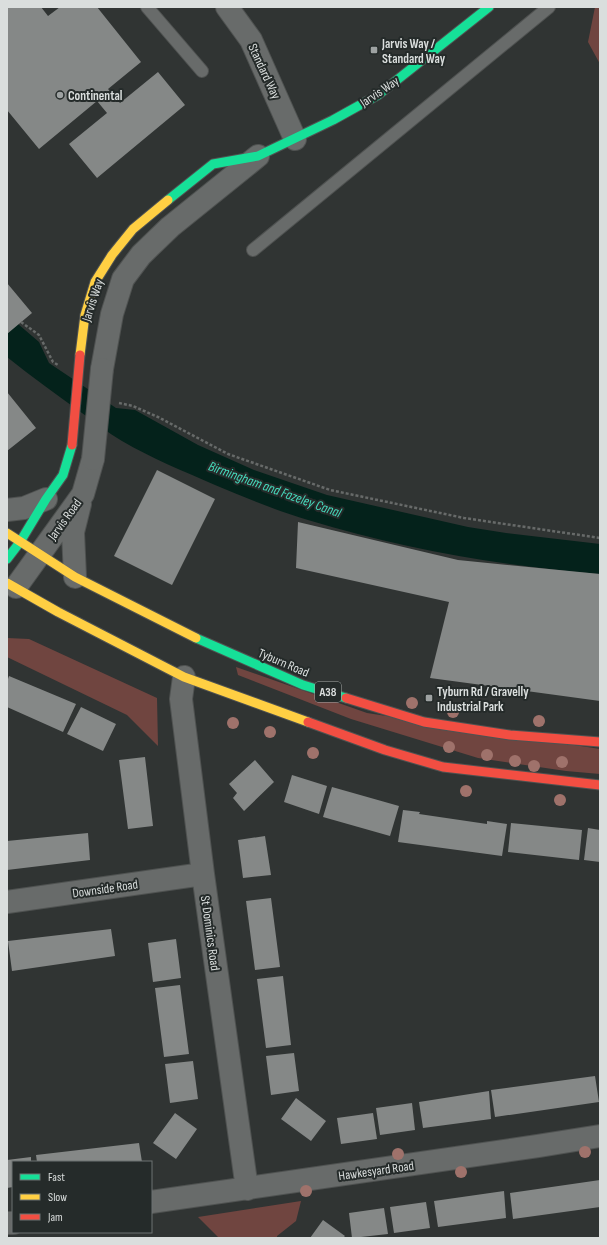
<svg xmlns="http://www.w3.org/2000/svg" width="607" height="1245" viewBox="0 0 607 1245" font-family="'Sofia Sans Condensed',sans-serif">
<style>
.green{fill:#704540}
.water{fill:#04221b}
.building{fill:#858887}
.lines{fill:none;stroke-linecap:round;stroke-linejoin:round}
.lane-casing{stroke:#4f5251;stroke-width:14}
.street-casing{stroke:#4f5251;stroke-width:24}
.fast-casing{stroke:#4f5251;stroke-width:11}
.slow-casing{stroke:#4f5251;stroke-width:11}
.jam-casing{stroke:#4f5251;stroke-width:11}
.path{stroke:#676a69;stroke-width:2.5;stroke-dasharray:3 2;stroke-linecap:butt}
.lane{stroke:#686b6a;stroke-width:12}
.street{stroke:#686b6a;stroke-width:22}
.fast{stroke:#16e098;stroke-width:9}
.slow{stroke:#ffcf43;stroke-width:9}
.jam{stroke:#f24e42;stroke-width:9}
.street-bridge-casing{stroke:#4f5251;stroke-width:24;stroke-linecap:butt}
.jam-bridge-casing{stroke:#4f5251;stroke-width:11;stroke-linecap:butt}
.street-bridge{stroke:#686b6a;stroke-width:22}
.jam-bridge{stroke:#f24e42;stroke-width:9}
.tree{fill:#9f726b}
.poi-dot{fill:#9ea2a2;stroke:#252b2a;stroke-width:1.5}
.labels{text-anchor:middle;stroke-width:4;stroke-linejoin:round;paint-order:stroke}
.shield{fill:#252b2a;stroke:#a4a8a7;stroke-width:1}
.shield-label{font-size:12px;font-weight:bold;fill:#dadedd}
.poi-label{font-size:13px;font-weight:bold;fill:#dadedd;stroke:#252b2a;text-anchor:start}
.street-label{font-size:13px;fill:#dadedd;stroke:#252b2a}
.water-label{font-size:14px;font-style:italic;fill:#45dabc;stroke:#252b2a}
</style>
<rect width="100%" height="100%" fill="#303433"/>
<path class="green" d="M 595,7 L 600,7 L 600,64 L 588,42 Z
M 7,638 L 29,639 L 157,698 L 158,746 L 127,715 L 7,657 Z
M 236,667 L 367,713 L 600,749 L 600,774 L 566,771 L 478,758 L 351,719 L 238,675 Z
M 301,1201 L 296,1221 L 277,1236 L 277,1238 L 219,1238 L 198,1217 Z"/>
<path class="water" d="M 7,311 L 18,324 L 39,342 L 49,363 L 116,408 L 135,410 L 198,445 L 254,470 L 327,495 L 468,527 L 506,533 L 600,544 L 600,574 C 501,566 403,549 308,520 C 277,511 246,498 215,485 C 183,471 151,458 122,441 C 108,433 95,422 82,413 C 57,395 32,377 7,357 Z"/>
<path class="building" d="M 7,7 L 41,7 L 48,16 L 60,7 L 97,7 L 141,62 L 108,89 L 120,103 L 158,72 L 185,105 L 97,178 L 69,144 L 107,113 L 97,101 L 39,149 L 7,110 Z
M 7,283 L 32,313 L 7,334 Z
M 7,392 L 36,428 L 7,451 Z
M 157,470 L 215,499 L 172,585 L 114,556 Z
M 298,522 L 458,560 L 600,574 L 600,701 L 430,678 L 449,602 L 296,568 Z
M 9,676 L 76,704 L 63,732 L 7,707 L 7,682 Z
M 81,707 L 116,724 L 103,751 L 67,734 Z
M 145,757 L 153,826 L 128,829 L 119,760 Z
M 255,760 L 274,782 L 244,811 L 233,798 L 237,793 L 229,784 Z
M 292,775 L 327,786 L 319,814 L 284,802 Z
M 332,787 L 399,806 L 390,836 L 323,817 Z
M 403,810 L 420,812 L 419,814 L 487,824 L 487,821 L 507,824 L 502,856 L 398,842 Z
M 511,823 L 582,830 L 579,860 L 508,852 Z
M 588,828 L 600,830 L 600,862 L 584,860 Z
M 88,833 L 90,860 L 7,870 L 7,841 Z
M 265,836 L 271,875 L 243,878 L 238,840 Z
M 271,898 L 280,967 L 255,970 L 246,901 Z
M 111,929 L 115,956 L 12,971 L 8,941 Z
M 176,939 L 181,978 L 153,982 L 148,943 Z
M 283,976 L 291,1045 L 266,1048 L 257,979 Z
M 180,985 L 189,1054 L 164,1057 L 155,988 Z
M 294,1053 L 299,1091 L 271,1095 L 266,1056 Z
M 193,1061 L 198,1099 L 170,1103 L 165,1064 Z
M 595,1076 L 599,1102 L 495,1117 L 491,1090 Z
M 489,1091 L 491,1119 L 423,1128 L 419,1102 Z
M 296,1098 L 326,1121 L 311,1141 L 281,1119 Z
M 412,1103 L 415,1130 L 380,1135 L 376,1108 Z
M 175,1113 L 197,1129 L 176,1159 L 153,1143 Z
M 373,1113 L 377,1139 L 341,1144 L 337,1118 Z
M 139,1143 L 142,1162 L 37,1162 L 36,1155 Z
M 31,1157 L 31,1162 L 13,1162 L 13,1187 L 7,1188 L 7,1160 Z
M 600,1180 L 600,1207 L 513,1219 L 510,1193 Z
M 504,1191 L 506,1218 L 438,1227 L 434,1201 Z
M 426,1202 L 430,1228 L 394,1233 L 390,1207 Z
M 384,1208 L 388,1234 L 352,1238 L 349,1213 Z
M 323,1220 L 345,1236 L 343,1238 L 310,1238 Z"/>
<g class="lines">
<g class="lane-casing">
<path id="lane" d="M 147,7 L 202,71
M 253,250 L 549,7"/>
</g>
<g class="street-casing">
<path id="street" d="M 227,7 L 251,40 L 295,139
M 102,369 L 112,314 L 123,279 L 141,255 L 170,227 L 258,156
M 7,510 L 24,508 L 46,499
M 75,577 L 73,532 L 80,504
M 16,587 L 83,494 L 93,459
M 184,677 L 181,699 L 203,874 L 247,1189
M 7,902 L 203,874
M 151,1202 L 538,1146 L 600,1136
M 7,1223 L 13,1223"/>
</g>
<g class="fast-casing">
<path id="fast" d="M 168,200 L 213,164 L 258,156 L 333,120 L 378,95 L 489,7
M 7,559 L 20,542 L 46,499 L 63,475 L 72,445
M 196,638 L 303,685 L 346,698"/>
</g>
<g class="slow-casing">
<path id="slow" d="M 80,355 L 85,315 L 95,282 L 112,255 L 133,229 L 168,200
M 7,533 L 75,577 L 196,638
M 7,583 L 58,612 L 184,677 L 308,722"/>
</g>
<g class="jam-casing">
<path id="jam" d="M 346,698 L 424,722 L 510,735 L 600,742
M 308,722 L 385,750 L 443,767 L 600,785"/>
</g>
<path class="path" d="M 21,322 L 39,335 L 53,362 L 58,365
M 119,403 L 133,406 L 158,417 L 228,454 L 330,490 L 464,518 L 600,538"/>
<use href="#lane" class="lane"/>
<use href="#street" class="street"/>
<use href="#fast" class="fast"/>
<use href="#slow" class="slow"/>
<use href="#jam" class="jam"/>
<g class="street-bridge-casing">
<path id="street-bridge" d="M 93,459 L 102,369"/>
</g>
<g class="jam-bridge-casing">
<path id="jam-bridge" d="M 72,445 L 80,355"/>
</g>
<use href="#street-bridge" class="street-bridge"/>
<use href="#jam-bridge" class="jam-bridge"/>
</g>
<g class="tree">
<circle cx="412" cy="703" r="6"/>
<circle cx="453" cy="712" r="6"/>
<circle cx="539" cy="721" r="6"/>
<circle cx="233" cy="723" r="6"/>
<circle cx="270" cy="732" r="6"/>
<circle cx="449" cy="747" r="6"/>
<circle cx="313" cy="753" r="6"/>
<circle cx="487" cy="755" r="6"/>
<circle cx="515" cy="761" r="6"/>
<circle cx="562" cy="762" r="6"/>
<circle cx="534" cy="766" r="6"/>
<circle cx="466" cy="791" r="6"/>
<circle cx="560" cy="800" r="6"/>
<circle cx="585" cy="1152" r="6"/>
<circle cx="398" cy="1154" r="6"/>
<circle cx="461" cy="1172" r="6"/>
<circle cx="306" cy="1191" r="6"/>
</g>
<g class="poi-dot">
<rect x="370" y="46" width="8" height="8" rx="2"/>
<circle cx="60" cy="95" r="4"/>
<rect x="425" y="694" width="8" height="8" rx="2"/>
</g>
<g class="labels">
<rect class="shield" x="315" y="682" width="26" height="20" rx="3"/>
<g class="shield-label">
<text x="328" y="696">A38</text>
</g>
<g class="poi-label">
<text x="382" y="48">Jarvis Way /<tspan x="382" dy="15">Standard Way</tspan></text>
<text x="68" y="100">Continental</text>
<text x="437" y="696">Tyburn Rd / Gravelly<tspan x="437" dy="15">Industrial Park</tspan></text>
</g>
<g class="street-label">
<text transform="translate(265 71) rotate(65)" y="5">Standard Way</text>
<text transform="translate(379 91) rotate(-34)" y="5">Jarvis Way</text>
<text transform="translate(92 300) rotate(-72)" y="5">Jarvis Way</text>
<text transform="translate(64 519) rotate(-54)" y="5">Jarvis Road</text>
<text transform="translate(284 662) rotate(23)" y="5">Tyburn Road</text>
<text transform="translate(105 888) rotate(-8)" y="5">Downside Road</text>
<text transform="translate(211 933) rotate(82)" y="5">St Dominics Road</text>
<text transform="translate(376 1170) rotate(-8)" y="5">Hawkesyard Road</text>
</g>
<g class="water-label">
<text transform="translate(275 489) rotate(20)" y="5">Birmingham and Fazeley Canal</text>
</g>
</g>
<rect width="607" height="1245" fill="none" stroke="#dadedd" stroke-width="16"/>
<rect x="12" y="1161" width="140" height="72" fill="#252b2a" stroke="#6d7372"/>
<rect x="20" y="1174" width="20" height="6" fill="#16e098" stroke="#6d7372"/>
<text x="48" y="1181" font-size="12" fill="#dadedd">Fast</text>
<rect x="20" y="1194" width="20" height="6" fill="#ffcf43" stroke="#6d7372"/>
<text x="48" y="1201" font-size="12" fill="#dadedd">Slow</text>
<rect x="20" y="1214" width="20" height="6" fill="#f24e42" stroke="#6d7372"/>
<text x="48" y="1221" font-size="12" fill="#dadedd">Jam</text>
</svg>
